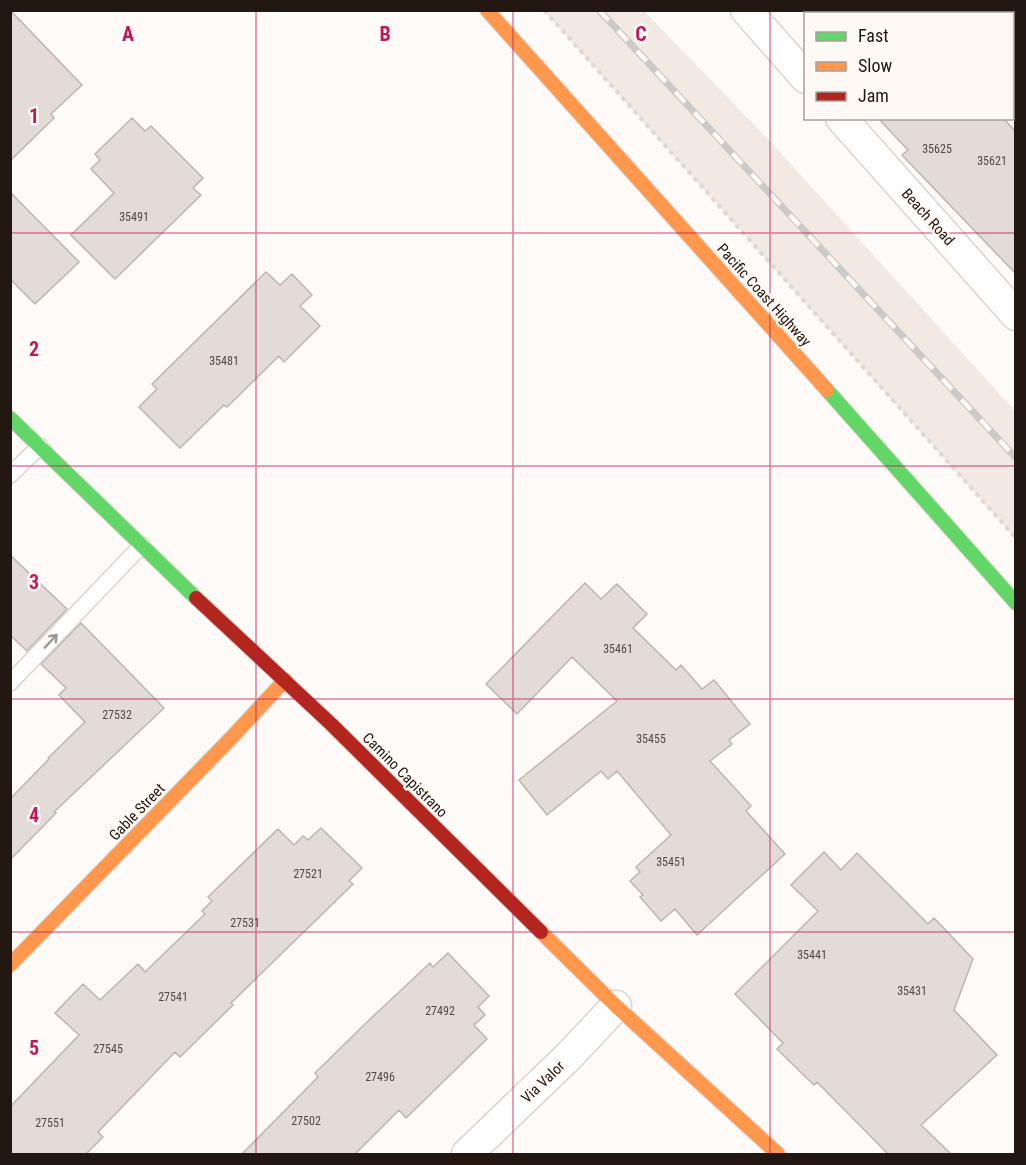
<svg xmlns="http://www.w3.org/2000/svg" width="1026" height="1165" viewBox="0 0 1026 1165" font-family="'Roboto Condensed',sans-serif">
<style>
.built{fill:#f2e9e2}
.building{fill:#e2dbd7;stroke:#bcb5b0;stroke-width:1.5}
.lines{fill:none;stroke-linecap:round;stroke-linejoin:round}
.lane-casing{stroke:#dbd4cf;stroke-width:18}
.street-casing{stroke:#dbd4cf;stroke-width:33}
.fast-casing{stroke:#dbd4cf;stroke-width:16}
.slow-casing{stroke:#dbd4cf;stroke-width:16}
.jam-casing{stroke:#dbd4cf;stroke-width:16}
.path{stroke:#dbdad9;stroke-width:4;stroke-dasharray:4.5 4.5;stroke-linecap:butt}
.lane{stroke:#fffefe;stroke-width:15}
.street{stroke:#fffefe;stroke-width:30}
.fast{stroke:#63d668;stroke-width:14}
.slow{stroke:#ff974d;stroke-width:14}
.jam{stroke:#b3261e;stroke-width:14}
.rail-casing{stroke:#cccac9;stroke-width:7}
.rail{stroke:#fff9f5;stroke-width:4.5;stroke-dasharray:14;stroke-linecap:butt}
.oneway{stroke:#9c9693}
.grid{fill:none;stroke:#c2185b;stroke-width:1.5;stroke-opacity:0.55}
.labels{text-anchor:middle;stroke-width:5;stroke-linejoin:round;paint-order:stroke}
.number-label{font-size:12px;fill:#524942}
.street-label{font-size:15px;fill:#221811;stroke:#fff9f5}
.grid-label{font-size:20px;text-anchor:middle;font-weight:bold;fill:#c2185b;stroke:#fff9f5;stroke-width:5;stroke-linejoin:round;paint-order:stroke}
</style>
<rect width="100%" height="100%" fill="#fdfaf7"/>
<path class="built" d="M 544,11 L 644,11 L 767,138 L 1015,411 L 1015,538 Z"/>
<path class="building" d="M 10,10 L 82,85 L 51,114 L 54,118 L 10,161 Z
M 132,118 L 145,131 L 151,126 L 203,178 L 193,188 L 201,195 L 115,279 L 71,235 L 114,193 L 91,169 L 100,160 L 95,154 Z
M 878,118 L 1003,118 L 1016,132 L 1016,274 L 902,155 L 908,150 Z
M 10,192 L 79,262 L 35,304 L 10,279 Z
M 266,272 L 280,285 L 292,274 L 312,295 L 300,306 L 320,326 L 284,362 L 279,356 L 227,407 L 224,405 L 180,448 L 139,407 L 157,389 L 152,384 Z
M 10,555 L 67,609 L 27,651 L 10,635 Z
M 585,583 L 601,599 L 617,584 L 647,614 L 633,628 L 676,670 L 681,665 L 702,689 L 714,680 L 750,724 L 729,740 L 732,744 L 710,761 L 751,806 L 746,811 L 785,854 L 697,935 L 675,909 L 661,921 L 640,897 L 643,895 L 630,881 L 640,872 L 636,867 L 671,835 L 617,771 L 608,779 L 601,771 L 547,815 L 519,780 L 617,701 L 572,657 L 517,714 L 486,684 Z
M 81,623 L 164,708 L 54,812 L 56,813 L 10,860 L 10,799 L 49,759 L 48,758 L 85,722 L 59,695 L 66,688 L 41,664 Z
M 321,828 L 362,868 L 349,881 L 353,884 L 231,1003 L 233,1005 L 180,1057 L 175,1052 L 98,1132 L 103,1137 L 85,1155 L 10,1155 L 10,1107 L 79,1035 L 55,1013 L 83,984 L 100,1000 L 138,964 L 145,972 L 205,914 L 202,911 L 212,901 L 208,897 L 278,829 L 294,845 L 303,836 L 308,840 Z
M 824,852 L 841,870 L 857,853 L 928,924 L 934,918 L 973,959 L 954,1010 L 997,1055 L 921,1125 L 952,1155 L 889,1155 L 817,1082 L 814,1085 L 777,1049 L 783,1043 L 735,994 L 818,911 L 791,885 Z
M 448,953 L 489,996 L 478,1007 L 485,1015 L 474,1025 L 487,1039 L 406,1118 L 399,1110 L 354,1155 L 241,1155 L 318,1077 L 315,1073 L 366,1023 L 430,963 L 433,967 Z"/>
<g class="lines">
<g class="lane-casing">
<path id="lane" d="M 10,475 L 40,446
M 10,683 L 142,545"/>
</g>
<g class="street-casing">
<path id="street" d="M 746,10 L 806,78
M 841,118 L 1016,315
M 467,1154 L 569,1056 L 616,1006"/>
</g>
<g class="fast-casing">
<path id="fast" d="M 827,390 L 1016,603
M 10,418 L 196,598"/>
</g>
<g class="slow-casing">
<path id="slow" d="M 487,10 L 827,390
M 541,932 L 616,1006 L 778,1154
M 10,965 L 235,734 L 285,680"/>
</g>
<g class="jam-casing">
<path id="jam" d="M 196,598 L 331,724 L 541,932"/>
</g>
<path class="path" d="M 544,10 L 1016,538"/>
<use href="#lane" class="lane"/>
<use href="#street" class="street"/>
<use href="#fast" class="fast"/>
<use href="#slow" class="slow"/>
<use href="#jam" class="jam"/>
<g class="rail-casing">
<path id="rail" d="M 599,10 L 1016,458"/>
</g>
<use href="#rail" class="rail"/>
</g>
<defs><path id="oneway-shaft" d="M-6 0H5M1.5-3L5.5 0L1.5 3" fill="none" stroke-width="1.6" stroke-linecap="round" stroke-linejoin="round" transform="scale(1.5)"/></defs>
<use class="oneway" href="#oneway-shaft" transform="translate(51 641) rotate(-47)"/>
<path class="grid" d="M 256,10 L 256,1154M 513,10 L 513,1154M 770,10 L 770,1154M 10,233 L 1016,233M 10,466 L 1016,466M 10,699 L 1016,699M 10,932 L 1016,932"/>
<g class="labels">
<g class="number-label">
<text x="937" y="153">35625</text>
<text x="992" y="165">35621</text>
<text x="134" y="221">35491</text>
<text x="224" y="365">35481</text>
<text x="618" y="653">35461</text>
<text x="117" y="719">27532</text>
<text x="651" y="743">35455</text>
<text x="671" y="866">35451</text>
<text x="308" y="878">27521</text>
<text x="245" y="927">27531</text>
<text x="812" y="959">35441</text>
<text x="912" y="995">35431</text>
<text x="173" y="1001">27541</text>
<text x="440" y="1015">27492</text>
<text x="108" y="1053">27545</text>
<text x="380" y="1081">27496</text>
<text x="306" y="1125">27502</text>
<text x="50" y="1127">27551</text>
</g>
<g class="street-label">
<text transform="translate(928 217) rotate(48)" y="5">Beach Road</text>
<text transform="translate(764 295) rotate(48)" y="5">Pacific Coast Highway</text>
<text transform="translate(405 775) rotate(45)" y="5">Camino Capistrano</text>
<text transform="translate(137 812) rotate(-46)" y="5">Gable Street</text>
<text transform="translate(543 1082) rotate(-44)" y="5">Via Valor</text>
</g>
</g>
<g class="grid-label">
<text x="128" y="41">A</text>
<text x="385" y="41">B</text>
<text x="641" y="41">C</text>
<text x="34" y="123">1</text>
<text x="34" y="356">2</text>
<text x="34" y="589">3</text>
<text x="34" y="822">4</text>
<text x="34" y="1055">5</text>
</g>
<rect width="1026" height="1165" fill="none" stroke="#221811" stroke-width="24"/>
<rect x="804" y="12" width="210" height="108" fill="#fff9f5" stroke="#a79f9a" stroke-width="1.5"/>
<rect x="816" y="32" width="30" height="9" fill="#63d668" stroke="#a79f9a" stroke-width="1.5"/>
<text x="858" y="42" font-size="18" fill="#221811">Fast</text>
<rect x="816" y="62" width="30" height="9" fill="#ff974d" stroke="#a79f9a" stroke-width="1.5"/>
<text x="858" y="72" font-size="18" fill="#221811">Slow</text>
<rect x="816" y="92" width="30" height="9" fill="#b3261e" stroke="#a79f9a" stroke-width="1.5"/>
<text x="858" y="102" font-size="18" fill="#221811">Jam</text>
</svg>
